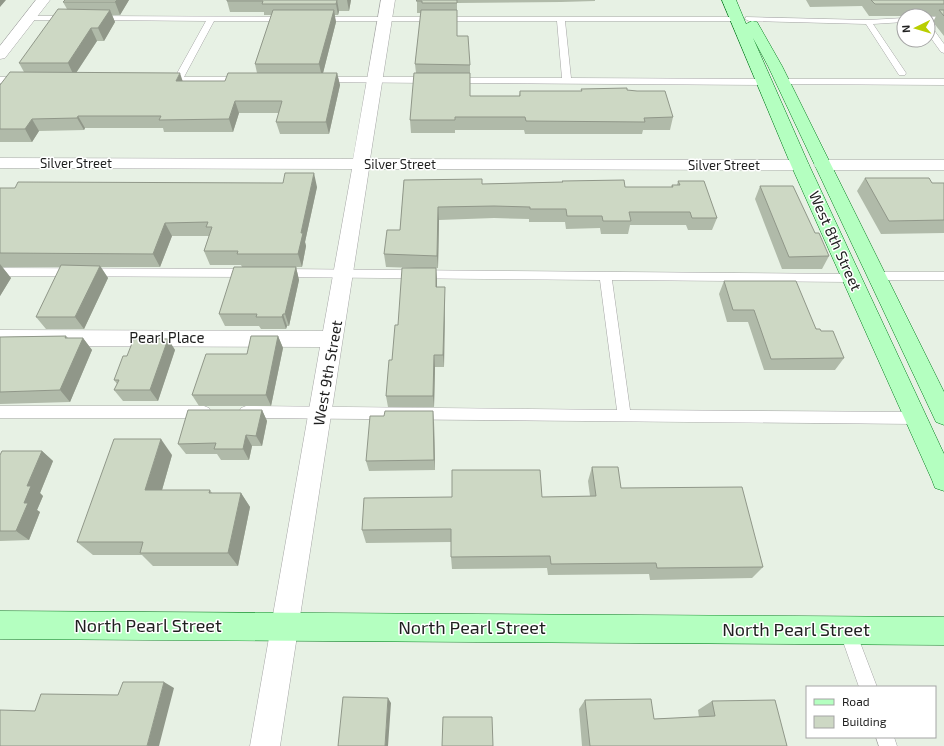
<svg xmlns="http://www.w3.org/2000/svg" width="944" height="746" viewBox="0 0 944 746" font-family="'Exo 2',sans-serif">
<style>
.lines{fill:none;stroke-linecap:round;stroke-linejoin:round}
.lane-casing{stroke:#a6a6a6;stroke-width:1}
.street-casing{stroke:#a6a6a6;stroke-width:1}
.secondary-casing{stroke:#007c1a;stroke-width:1}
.lane{fill:#fff;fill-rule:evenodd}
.street{fill:#fff;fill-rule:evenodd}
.secondary{fill:#b4ffc0;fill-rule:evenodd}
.wall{fill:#b0baa9}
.shaded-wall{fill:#909789}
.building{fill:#cdd8c4;stroke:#909789}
.labels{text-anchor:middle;stroke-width:3;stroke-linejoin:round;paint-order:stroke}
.far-street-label{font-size:13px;fill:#1f1f1f;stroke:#fff}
.street-label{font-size:15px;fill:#1f1f1f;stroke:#fff}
.near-street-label{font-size:18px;fill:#1f1f1f;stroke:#fff}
</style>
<rect width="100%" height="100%" fill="#e7f1e4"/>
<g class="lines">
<g class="lane-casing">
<path id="lane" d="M 26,16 L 69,16 L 73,18 L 69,20 L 29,20 L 25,18 Z
M 94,16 L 287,17 L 291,19 L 287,21 L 214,21 L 184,77 L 242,77 L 246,80 L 245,82 L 166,83 L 162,80 L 166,77 L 175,77 L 206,21 L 97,20 L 94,20 Z
M 316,17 L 737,17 L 741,19 L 740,21 L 565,21 L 571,78 L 764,79 L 768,82 L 764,85 L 452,83 L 448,80 L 449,78 L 562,78 L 557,21 L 316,21 Z
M 746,17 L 868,20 L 904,18 L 904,22 L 873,24 L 906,73 L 905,75 L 899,75 L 866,24 L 749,21 L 745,19 Z
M 928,17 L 944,17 L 944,21 L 928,21 Z
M 928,26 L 931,26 L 944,44 L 944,53 L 941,52 L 928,34 Z
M 0,77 L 22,77 L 26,80 L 22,83 L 0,83 Z
M 322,77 L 430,77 L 434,80 L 430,83 L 319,82 L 318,80 Z
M 782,79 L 944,79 L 944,85 L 779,84 L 779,80 Z
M 0,268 L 248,269 L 252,270 L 254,273 L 252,276 L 248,277 L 0,276 Z
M 280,269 L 852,274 L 856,275 L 858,278 L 856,281 L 852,282 L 612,280 L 630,410 L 916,412 L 921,414 L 923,418 L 921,422 L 916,424 L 246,418 L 241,416 L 239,412 L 241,408 L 246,406 L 617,410 L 600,280 L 280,277 L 276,276 L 274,273 L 276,270 Z
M 876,272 L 944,272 L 944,280 L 876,280 L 872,279 L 870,276 L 872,273 Z
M 0,406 L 204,406 L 209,408 L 211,412 L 209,416 L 204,418 L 0,418 Z
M 847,622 L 853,624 L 877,687 L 859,687 L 839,630 L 841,624 Z
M 876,737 L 894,737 L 897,746 L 879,746 Z"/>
</g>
<g class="street-casing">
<path id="street" d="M 36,0 L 50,0 L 5,58 L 0,59 L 0,46 Z
M 381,0 L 395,0 L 370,159 L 800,160 L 806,161 L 809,165 L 806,169 L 800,170 L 369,169 L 280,746 L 250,746 L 320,347 L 0,346 L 0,330 L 323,331 L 352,169 L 0,168 L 0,158 L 353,159 Z
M 823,160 L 944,160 L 944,170 L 823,170 L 817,169 L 814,165 L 817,161 Z"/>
</g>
<g class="secondary-casing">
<path id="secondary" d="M 722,0 L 736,0 L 746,24 L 752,21 L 757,22 L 782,66 L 944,392 L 944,425 L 936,422 L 768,66 L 753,38 L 809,165 L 944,454 L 944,491 L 935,488 L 932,480 L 791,165 Z
M 0,611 L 944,617 L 944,645 L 0,639 Z"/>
</g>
<use href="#lane" class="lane"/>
<use href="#street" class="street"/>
<use href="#secondary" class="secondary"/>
</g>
<path class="wall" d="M 65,0 L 129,0 L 120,15 L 112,15 L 115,22 L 104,41 L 97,41 L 76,73 L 183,81 L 225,81 L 257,73 L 255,64 L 272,15 L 264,15 L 264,12 L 230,12 L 227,1 L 227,0 L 351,0 L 349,11 L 339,11 L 338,15 L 334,15 L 336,22 L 323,73 L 337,73 L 340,85 L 329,134 L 280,134 L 276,122 L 279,113 L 239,113 L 233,132 L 164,132 L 163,128 L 85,128 L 84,130 L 39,131 L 32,142 L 0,142 L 0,85 L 24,72 L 19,63 L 67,9 L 63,2 Z
M 417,0 L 595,0 L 595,1 L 561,2 L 457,3 L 457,36 L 470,65 L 470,96 L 519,96 L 520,91 L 581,91 L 581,89 L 627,90 L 673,117 L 670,130 L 643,130 L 642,134 L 525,134 L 524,130 L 455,130 L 455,133 L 411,133 L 410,120 L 416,73 L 415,64 L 421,13 L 417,13 Z
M 806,0 L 944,0 L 944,36 L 933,22 L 936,16 L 869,16 L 862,6 L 810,7 Z
M 865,178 L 932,183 L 944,183 L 944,233 L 881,234 L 857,191 Z
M 404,180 L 482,184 L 562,182 L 562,181 L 625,187 L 671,187 L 672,185 L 677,185 L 678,181 L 717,218 L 712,230 L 688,230 L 686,225 L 630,225 L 628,234 L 601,234 L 600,228 L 566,229 L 565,222 L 529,222 L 529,219 L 494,218 L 439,220 L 438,268 L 436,268 L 437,287 L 445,300 L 444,367 L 435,367 L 434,407 L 388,407 L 386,396 L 398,325 L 416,268 L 386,267 L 384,254 L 400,230 Z
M 760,186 L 815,233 L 829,256 L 822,269 L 782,269 L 755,199 Z
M 317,187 L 305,242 L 306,246 L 302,267 L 296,267 L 299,280 L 289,326 L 287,326 L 286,329 L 261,329 L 259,326 L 225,326 L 219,314 L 242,267 L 241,265 L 210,265 L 204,251 L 209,236 L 172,236 L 160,267 L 101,267 L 108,278 L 84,329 L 46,329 L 36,317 L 61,267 L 2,267 L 11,278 L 0,296 L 0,188 Z
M 724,281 L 821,331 L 844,358 L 835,370 L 764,370 L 748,322 L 727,322 L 719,294 Z
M 66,336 L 68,338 L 83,338 L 92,350 L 70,402 L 0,404 L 0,337 Z
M 278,336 L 283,348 L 271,406 L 199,406 L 192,395 L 247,354 Z
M 168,339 L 175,350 L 158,401 L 123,401 L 114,390 L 117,384 L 114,380 L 127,356 Z
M 262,410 L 267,421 L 262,446 L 252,446 L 249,460 L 221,460 L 217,454 L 186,454 L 178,444 Z
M 384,416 L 434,422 L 435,470 L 369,471 L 366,461 Z
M 42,451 L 53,461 L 40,493 L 43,496 L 37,510 L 40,512 L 29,540 L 0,541 L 0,455 Z
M 172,455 L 162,490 L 210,490 L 212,493 L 241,493 L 250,507 L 238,566 L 153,566 L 142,555 L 93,555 L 77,542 Z
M 592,467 L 621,488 L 763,567 L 752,578 L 650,580 L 649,574 L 548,575 L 547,568 L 452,569 L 451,557 L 451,542 L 366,543 L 362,530 L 542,497 L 590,496 L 588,481 Z
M 585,700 L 654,719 L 699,717 L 698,710 L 712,701 L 787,746 L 582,746 L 579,709 Z"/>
<path class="shaded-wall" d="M 0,0 L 6,0 L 0,7 Z
M 117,0 L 129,0 L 120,15 L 115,2 Z
M 337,0 L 339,11 L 338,15 L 336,4 Z
M 347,0 L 351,0 L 349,11 Z
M 110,10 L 115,22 L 104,41 L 98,28 Z
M 334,10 L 336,22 L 322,77 L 319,64 Z
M 91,28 L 97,41 L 74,76 L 68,63 Z
M 180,73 L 184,85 L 176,81 Z
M 337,73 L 340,85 L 329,134 L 326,122 Z
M 235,101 L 239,113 L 233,132 L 229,119 Z
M 78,116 L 85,128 L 84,130 L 77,118 Z
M 32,119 L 39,131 L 32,142 L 25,129 Z
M 314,173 L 317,187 L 305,242 L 306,246 L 302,267 L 298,254 L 301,233 Z
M 438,207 L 439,220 L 438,268 L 437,256 Z
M 165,223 L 172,236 L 160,267 L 153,254 Z
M 0,264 L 11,278 L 0,296 Z
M 100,266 L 108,278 L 84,329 L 75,317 Z
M 296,267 L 299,280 L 289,326 L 285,314 Z
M 436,268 L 437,280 L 437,300 L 436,287 Z
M 445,287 L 445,300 L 444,367 L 443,355 Z
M 283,314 L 287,326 L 286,329 L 282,317 Z
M 278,336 L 283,348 L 271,406 L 266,395 Z
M 83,338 L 92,350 L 70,402 L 60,390 Z
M 168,339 L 175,350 L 158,401 L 150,390 Z
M 434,355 L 435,367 L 434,407 L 433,396 Z
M 262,410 L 267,421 L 262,446 L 256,436 Z
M 433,411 L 434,422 L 435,470 L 434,460 Z
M 246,435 L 252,446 L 249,460 L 243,449 Z
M 161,439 L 172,455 L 158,504 L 145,490 Z
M 42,451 L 53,461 L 40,493 L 43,496 L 37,510 L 40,512 L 29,540 L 16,531 L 24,503 L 27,486 Z
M 241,493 L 250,507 L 238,566 L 228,553 Z
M 164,682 L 174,688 L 159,746 L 147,746 Z
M 388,698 L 391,703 L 388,746 L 385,746 Z"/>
<path class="building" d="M 65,0 L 117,0 L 115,2 L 63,2 Z
M 227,0 L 337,0 L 336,4 L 262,4 L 263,1 L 227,1 Z
M 417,0 L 457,0 L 457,3 L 422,3 L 422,1 L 416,1 Z
M 871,0 L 944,0 L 944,4 L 875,4 Z
M 58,9 L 110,10 L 98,28 L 91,28 L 68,63 L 19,63 Z
M 273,10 L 334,10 L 319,64 L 255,64 Z
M 421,10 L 457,10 L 457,36 L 468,36 L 470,65 L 415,64 Z
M 939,10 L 944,10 L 944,16 Z
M 10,72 L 180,73 L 176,81 L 225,81 L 228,73 L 337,73 L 326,122 L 276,122 L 282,101 L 235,101 L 229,119 L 159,120 L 161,116 L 78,116 L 77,118 L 32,119 L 25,129 L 0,129 L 0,85 Z
M 414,73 L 470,73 L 470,96 L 520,96 L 520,91 L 582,91 L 581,89 L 627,88 L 627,90 L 637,91 L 665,91 L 673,117 L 644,118 L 645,122 L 526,121 L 525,117 L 455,117 L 455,120 L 410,120 Z
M 285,173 L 314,173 L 301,233 L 303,233 L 298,254 L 237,254 L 238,251 L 204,251 L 212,227 L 206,227 L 208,222 L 165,223 L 153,254 L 0,253 L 0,188 L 15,188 L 18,182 L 283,183 Z
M 865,178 L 929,178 L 932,183 L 944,183 L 944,220 L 889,221 Z
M 482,179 L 482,184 L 563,182 L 562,181 L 624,180 L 625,187 L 673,187 L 672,185 L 680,185 L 678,181 L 704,181 L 717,218 L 692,218 L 690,212 L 629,212 L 631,221 L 603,221 L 602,216 L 567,216 L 566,209 L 530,209 L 530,207 L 494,206 L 438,207 L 437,256 L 384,254 L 387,230 L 400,230 L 404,180 Z
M 760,186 L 793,186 L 815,233 L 819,233 L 829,256 L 789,257 Z
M 61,265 L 100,266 L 75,317 L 36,317 Z
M 234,267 L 296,267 L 285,314 L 283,314 L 282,317 L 256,317 L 257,314 L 219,314 Z
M 402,268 L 436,268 L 436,287 L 445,287 L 443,355 L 434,355 L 433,396 L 386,396 L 389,360 L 392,360 L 395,325 L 398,325 Z
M 724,281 L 796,281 L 816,329 L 820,329 L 821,331 L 833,331 L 844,358 L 771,359 L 754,310 L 733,310 Z
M 66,336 L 65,338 L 83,338 L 60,390 L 0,392 L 0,337 Z
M 251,336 L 278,336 L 266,395 L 192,395 L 206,354 L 247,354 Z
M 134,338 L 168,339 L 150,390 L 114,390 L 119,380 L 114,380 L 123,356 L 127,356 Z
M 188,410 L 262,410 L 256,436 L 246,435 L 243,449 L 214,449 L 216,443 L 178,444 Z
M 385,411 L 433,411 L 434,460 L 366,461 L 370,416 L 384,416 Z
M 114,439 L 161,439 L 145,490 L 210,490 L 209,493 L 241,493 L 228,553 L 140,553 L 143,542 L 77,542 Z
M 2,451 L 42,451 L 27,486 L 31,486 L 24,503 L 28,503 L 16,531 L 0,531 L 0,455 Z
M 592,467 L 618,467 L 621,488 L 742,487 L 763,567 L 657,568 L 656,563 L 551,564 L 550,556 L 451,557 L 451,529 L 362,530 L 364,498 L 452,497 L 452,470 L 540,470 L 542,497 L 596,496 Z
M 123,682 L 164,682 L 147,746 L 0,746 L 0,710 L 35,711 L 41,694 L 118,695 Z
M 343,697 L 388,698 L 385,746 L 338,746 Z
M 651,699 L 654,719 L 715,716 L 712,701 L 775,700 L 787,746 L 590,746 L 585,700 Z
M 443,717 L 492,717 L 493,746 L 442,746 Z"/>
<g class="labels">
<g class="far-street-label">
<text x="76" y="168">Silver Street</text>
<text x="400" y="169">Silver Street</text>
<text x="724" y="170">Silver Street</text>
</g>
<g class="street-label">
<text transform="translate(835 241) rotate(66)" y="5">West 8th Street</text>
<text x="167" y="343">Pearl Place</text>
<text transform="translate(328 373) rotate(-80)" y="5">West 9th Street</text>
</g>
<g class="near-street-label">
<text x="148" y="632">North Pearl Street</text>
<text x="472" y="634">North Pearl Street</text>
<text x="796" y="636">North Pearl Street</text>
</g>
</g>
<rect x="806" y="686" width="130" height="52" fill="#ffffff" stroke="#a5a5a5"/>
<rect x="814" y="699" width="20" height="6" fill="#b4ffc0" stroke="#a5a5a5"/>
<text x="842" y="706" font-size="12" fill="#1f1f1f">Road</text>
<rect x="814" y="716" width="20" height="12" fill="#cdd8c4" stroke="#a5a5a5"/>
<text x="842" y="726" font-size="12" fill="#1f1f1f">Building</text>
<g transform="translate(916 28) rotate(265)"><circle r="19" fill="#ffffff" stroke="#a5a5a5"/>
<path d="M0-3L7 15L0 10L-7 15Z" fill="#b9ce00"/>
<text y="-6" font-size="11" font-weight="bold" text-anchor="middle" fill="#1f1f1f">N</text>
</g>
</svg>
